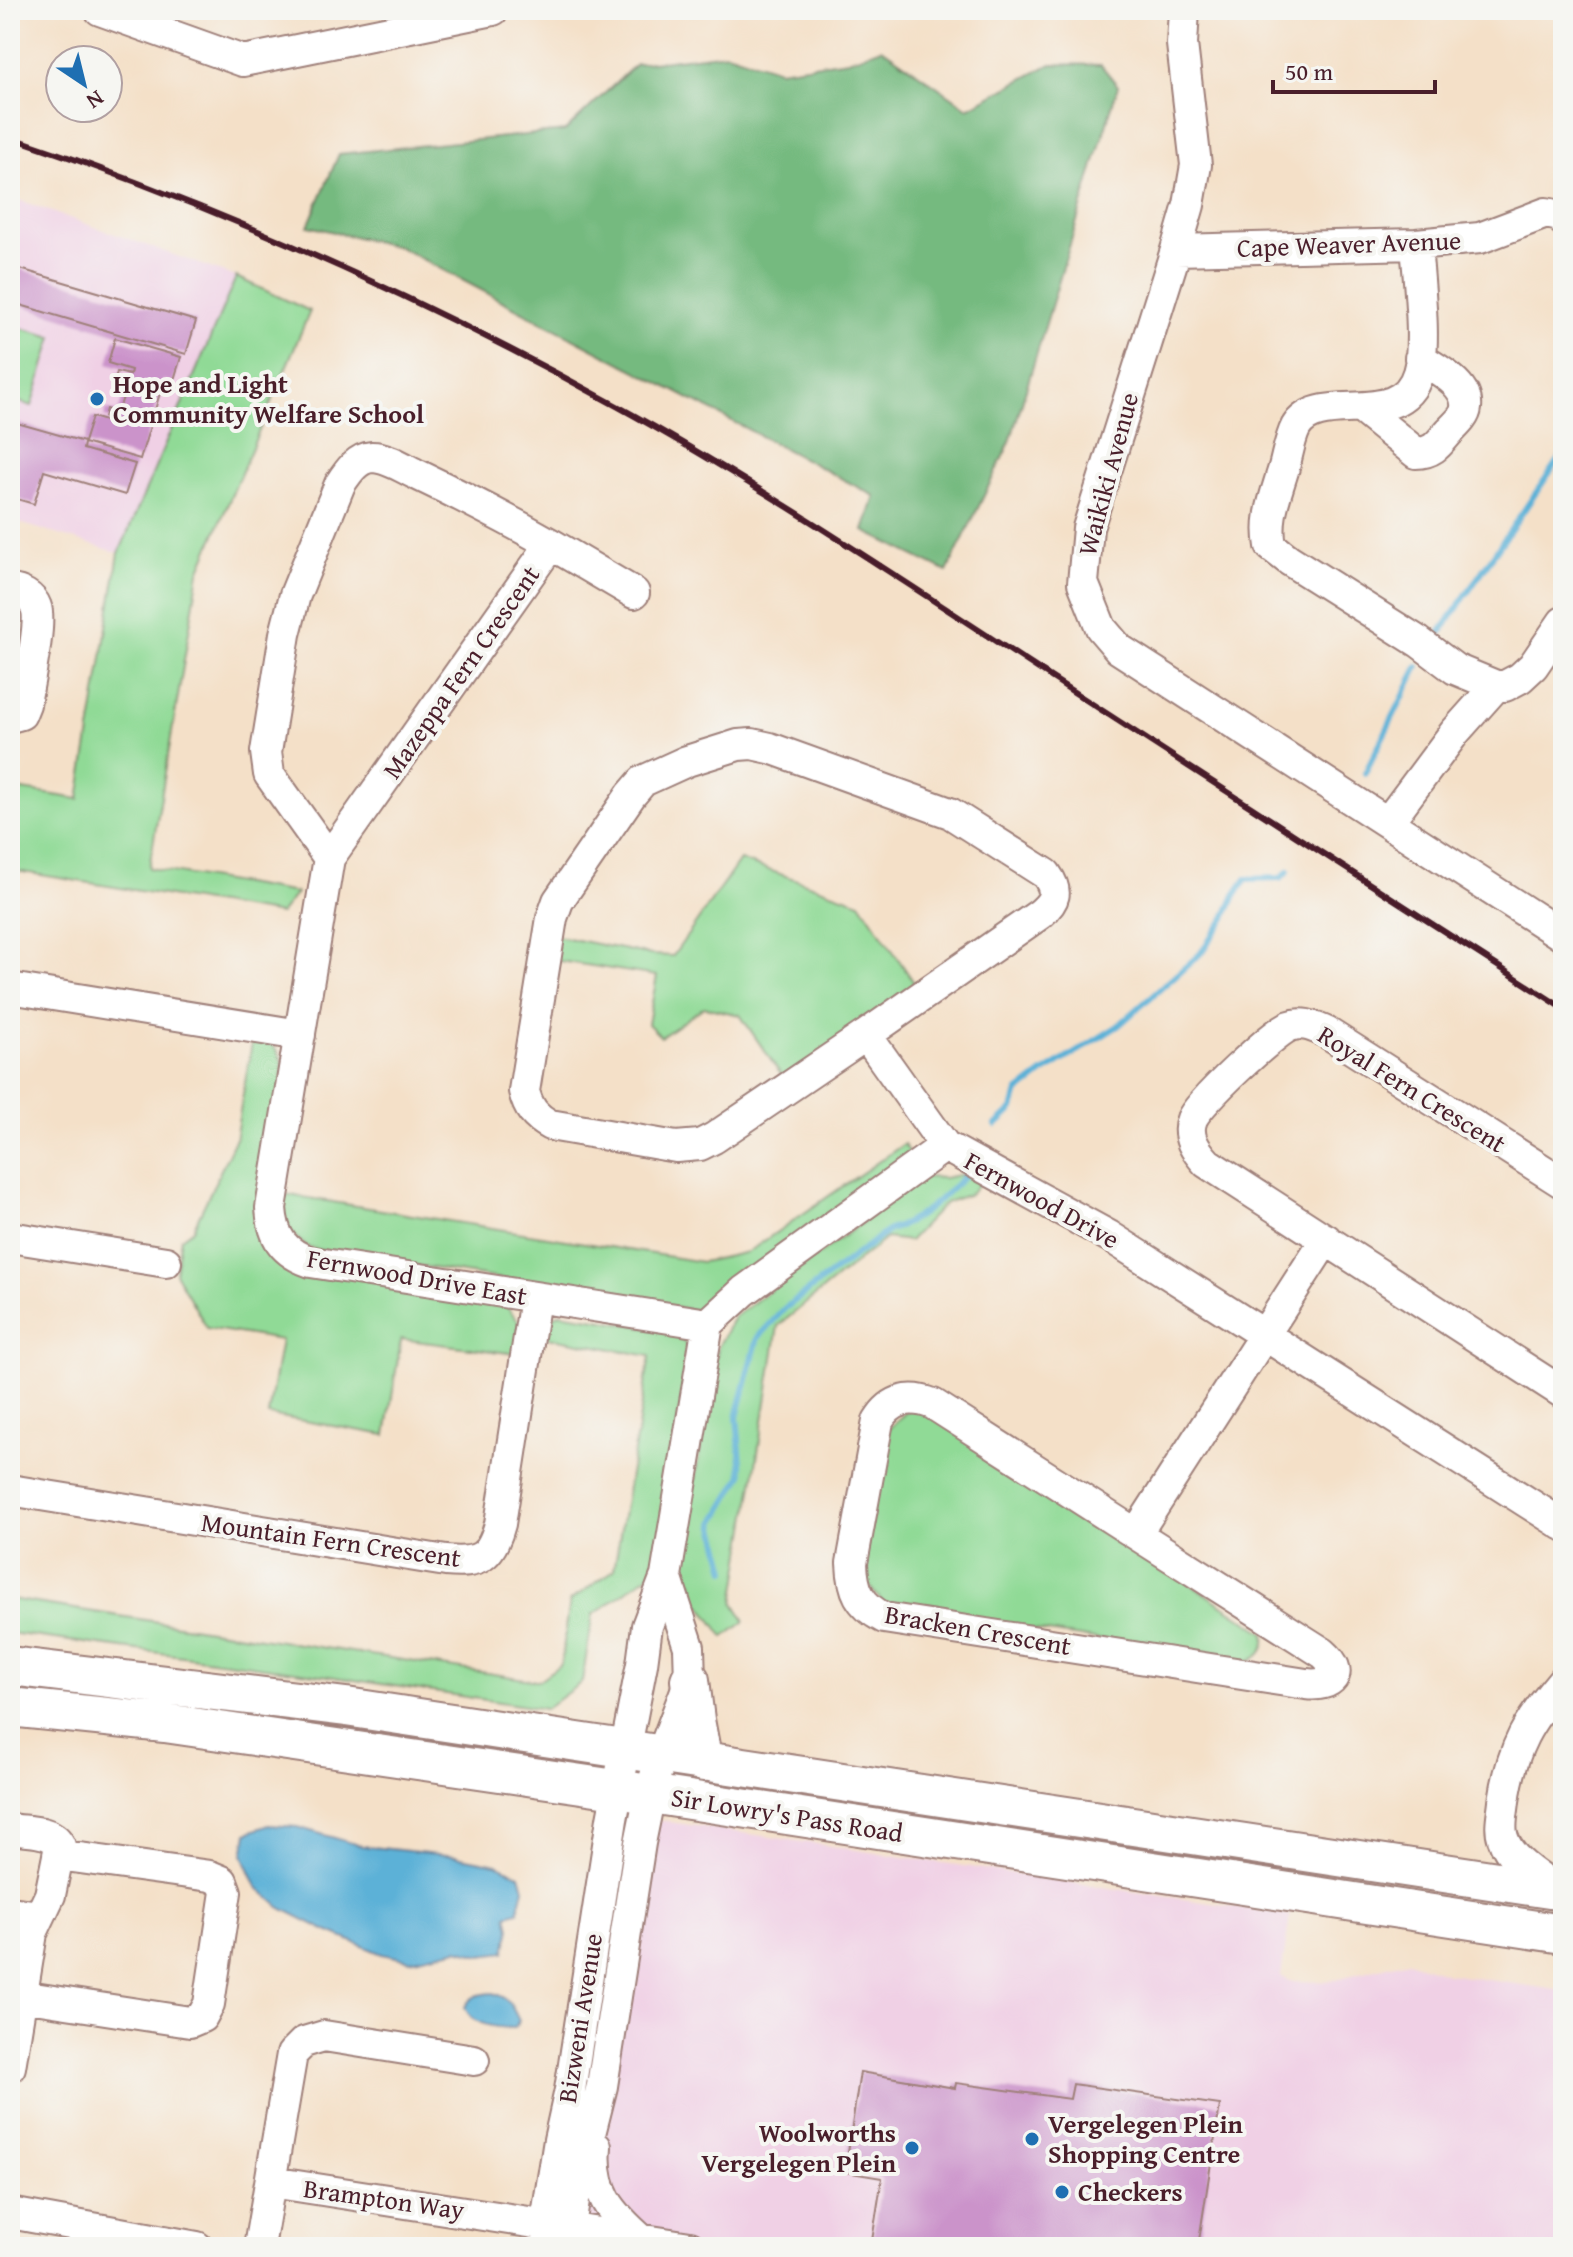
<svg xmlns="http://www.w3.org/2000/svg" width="1573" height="2257" viewBox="0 0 1573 2257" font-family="'Gentium Book Plus',serif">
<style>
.built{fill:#f0d0e5}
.green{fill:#90da96;stroke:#6d7c60;stroke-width:2}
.forest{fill:#74ba7f;stroke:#5f6c55;stroke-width:2}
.water{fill:#5bb1d7;stroke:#526881;stroke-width:2}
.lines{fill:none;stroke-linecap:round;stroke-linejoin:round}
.stream{stroke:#5bb1d7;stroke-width:6}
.building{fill:#cb93ca}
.minor-casing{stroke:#9f807a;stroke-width:34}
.major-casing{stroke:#9f807a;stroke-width:42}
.minor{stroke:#fff;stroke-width:30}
.major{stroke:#fff;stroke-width:38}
.rail{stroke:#4a1f2b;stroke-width:6}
.poi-dot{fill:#1f6fb2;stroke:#f6f6f2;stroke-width:3}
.labels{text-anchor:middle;stroke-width:8;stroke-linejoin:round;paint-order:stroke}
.street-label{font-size:26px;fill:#4a1f2b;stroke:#f6f6f2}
.poi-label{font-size:26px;font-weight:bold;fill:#4a1f2b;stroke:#f6f6f2;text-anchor:start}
</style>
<rect width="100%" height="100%" fill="#f6f6f2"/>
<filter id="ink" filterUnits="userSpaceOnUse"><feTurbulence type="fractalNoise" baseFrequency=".0125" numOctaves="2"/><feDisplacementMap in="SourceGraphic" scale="16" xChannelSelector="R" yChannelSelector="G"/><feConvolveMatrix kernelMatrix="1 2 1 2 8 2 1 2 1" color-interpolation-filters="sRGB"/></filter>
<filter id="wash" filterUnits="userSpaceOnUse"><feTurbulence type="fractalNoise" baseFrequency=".006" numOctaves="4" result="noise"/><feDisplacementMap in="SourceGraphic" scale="32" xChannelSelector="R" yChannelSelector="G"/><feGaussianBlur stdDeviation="1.8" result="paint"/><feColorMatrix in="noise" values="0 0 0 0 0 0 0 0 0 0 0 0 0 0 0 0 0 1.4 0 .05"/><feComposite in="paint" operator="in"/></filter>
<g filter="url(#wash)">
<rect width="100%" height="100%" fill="#f4e0c8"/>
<path class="built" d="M 10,197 L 236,277 L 119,553 L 10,520 Z
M 629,1816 L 1290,1915 L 1281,1976 L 1289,1981 L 1324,1982 L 1408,1961 L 1447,1974 L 1563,1991 L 1563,2247 L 691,2247 L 571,2226 Z"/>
<path class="green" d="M 236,277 L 310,311 L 199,572 L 149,868 L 296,893 L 280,914 L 10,870 L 10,788 L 79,799 L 119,553 Z
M 10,325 L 53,337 L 32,406 L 10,399 Z
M 740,860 L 860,902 L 917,987 L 784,1079 L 740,1015 L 704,1007 L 661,1037 L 648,1024 L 657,976 L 553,960 L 557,936 L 651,955 L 673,956 Z
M 253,1037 C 270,1042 278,1046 283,1064 L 272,1248 L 505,1304 L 519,1322 L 517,1354 L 401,1339 L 386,1435 L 268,1415 L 281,1340 L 207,1328 L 175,1273 L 181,1238 L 193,1229 L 235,1140 Z
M 904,1144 L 912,1156 L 714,1303 L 699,1311 L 308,1248 L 284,1227 L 283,1194 L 702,1262 L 748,1252 Z
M 964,1174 L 984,1179 L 970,1194 L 945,1203 L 909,1241 L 886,1238 L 778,1326 L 734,1603 L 745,1621 L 724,1637 L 691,1592 L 693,1582 L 682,1580 L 685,1560 L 683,1547 L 718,1347 L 734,1317 L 924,1177 L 944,1178 Z
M 560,1313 L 676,1332 L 689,1349 L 660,1544 L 650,1574 L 593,1615 L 582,1682 L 545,1709 L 302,1672 L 10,1633 L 10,1599 L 538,1681 L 561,1664 L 570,1601 L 614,1570 L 650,1356 L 537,1335 L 545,1322 Z
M 910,1408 L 920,1408 L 1265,1633 C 1267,1648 1261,1657 1247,1662 L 888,1608 L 862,1579 L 883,1434 Z"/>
<path class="forest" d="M 882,48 L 968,108 L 1051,64 L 1101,65 L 1118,86 L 1010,442 L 947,572 L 864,531 L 875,496 L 399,247 L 308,226 L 339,154 L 565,131 L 636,64 L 727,53 L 779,70 L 848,60 Z"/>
<path class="water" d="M 269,1825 L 297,1827 L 362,1846 L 456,1856 L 497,1864 L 520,1875 L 524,1888 L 518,1912 L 507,1915 L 510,1928 L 505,1952 L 481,1955 L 458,1949 L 410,1960 L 382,1954 L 327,1931 L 281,1908 L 257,1887 L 243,1855 L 247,1833 Z
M 493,1993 C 509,1998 512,2006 519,2021 L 514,2028 C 496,2028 471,2025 465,2007 C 471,1995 480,1994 493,1993 Z"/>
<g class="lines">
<path class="stream" d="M 1440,633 L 1563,453
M 1365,773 L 1418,667
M 996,1125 L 1013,1109 L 1018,1092 L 1043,1073 L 1118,1026 L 1200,954 L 1225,918 L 1235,895 L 1246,879 L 1281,878 L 1288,871
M 726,1570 L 714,1523 L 742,1475 L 737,1417 L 758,1337 L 785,1308 L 889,1230 C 920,1221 943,1196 966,1175"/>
</g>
<g id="blocks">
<path class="building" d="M 10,266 L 196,321 L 186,354 L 10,302 Z
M 115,338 L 181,357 L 173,383 L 164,380 L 140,459 L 84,443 L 83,449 L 135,464 L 125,495 L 44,471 L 34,504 L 10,497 L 10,421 L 84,442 L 92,417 L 115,424 L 116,420 L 104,417 L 106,409 L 118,413 L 127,384 L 115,380 L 117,372 L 130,375 L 131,370 L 108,363 Z
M 860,2072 L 955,2088 L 956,2083 L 1070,2099 L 1073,2084 L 1220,2105 L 1198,2247 L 871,2247 L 882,2178 L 845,2172 Z"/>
</g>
</g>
<g filter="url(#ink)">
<use href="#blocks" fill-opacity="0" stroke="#9f807a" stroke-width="2"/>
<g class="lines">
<g class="minor-casing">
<path id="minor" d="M 100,10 L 243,61 L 493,10
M 1184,10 L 1182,44 L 1196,165 L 1189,205 L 1176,250 L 1088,528 L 1083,583 L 1101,628 L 1119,649 L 1563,936
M 1416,244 C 1418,275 1427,345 1418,373 C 1401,432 1319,388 1296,427 C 1289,440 1287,460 1282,474 C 1274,500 1266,519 1271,546 L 1289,560 L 1419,642 L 1455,669 L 1496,686 L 1505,686 L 1520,678 L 1533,666 L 1563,622
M 1176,250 L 1416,244 L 1480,238 L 1546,213 L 1560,216 L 1563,220
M 1362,409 L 1416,453 C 1432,453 1438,445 1447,434 C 1453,427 1465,418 1466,408 C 1469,384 1436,369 1420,358
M 551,544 L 634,593
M 10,590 C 21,591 32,596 36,607 C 42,622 28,685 25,704 L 21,714 L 10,717
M 1388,822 L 1455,732 L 1496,686
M 329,858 L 269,774 L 266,752 L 285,634 L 295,595 L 340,484 C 348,472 357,458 372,457 C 388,457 405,469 418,475 C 464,497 507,519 551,544 L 329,858 L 271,1208 C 273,1238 284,1253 311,1262 L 708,1324
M 10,988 L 300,1035
M 866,1035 L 1040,914 C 1055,901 1059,892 1046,874 L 950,813 L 770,748 L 752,744 L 738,745 L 687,761 L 643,781 L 631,795 L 558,901 L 552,918 L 524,1091 C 528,1108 535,1117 550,1125 L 676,1147 L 700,1145 L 714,1138 L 866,1035 L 945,1146 L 1109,1236 L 1563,1525
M 1563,1183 L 1326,1032 C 1314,1027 1303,1021 1290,1026 C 1274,1032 1198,1103 1192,1119 C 1185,1136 1196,1151 1207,1163 L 1563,1393
M 10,1237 L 166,1262
M 10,1490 L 446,1561 C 479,1564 491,1558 500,1524 L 535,1298
M 1136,1534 L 933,1404 C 910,1395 891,1399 878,1421 L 852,1563 C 853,1590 859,1605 884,1618 L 1306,1684 C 1332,1687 1346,1673 1323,1653 L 1136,1534 L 1326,1239
M 10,1829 C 26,1832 53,1829 60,1846 L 50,1895 L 32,1933 L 10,2067
M 1556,1890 C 1538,1876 1510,1861 1503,1838 C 1499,1827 1503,1813 1504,1801 C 1512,1747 1528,1721 1563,1680
M 10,1912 L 40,1916
M 21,1996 L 190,2022 L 202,2017 L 209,2004 L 226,1892 L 222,1881 L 210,1876 L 58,1855
M 596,2147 C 592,2192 611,2213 643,2241
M 271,2182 L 690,2247
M 10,2213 L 197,2247
M 259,2247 L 292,2054 L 304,2042 L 324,2036 L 474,2060
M 542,2247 L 559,2140 L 570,2090 L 612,1819 L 642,1664 L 647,1626 L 666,1576 L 708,1324 L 744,1291 L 945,1146
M 567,2247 L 575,2193 L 602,2086 L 640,1843 L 650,1794 L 661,1756 L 690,1680 L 689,1647 L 666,1576"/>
</g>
<g class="major-casing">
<path id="major" d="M 10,1666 L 346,1707 L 1563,1891
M 690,1680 L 695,1720 L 703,1762
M 10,1707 L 165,1723 L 650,1794 L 1563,1934"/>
</g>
<use href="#minor" class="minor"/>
<use href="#major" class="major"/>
<path class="rail" d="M 10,137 C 220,207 423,299 617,406 C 771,491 918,591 1066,687 C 1231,794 1397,902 1563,1008"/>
</g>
</g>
<g class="poi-dot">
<circle cx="97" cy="399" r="8"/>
<circle cx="1032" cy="2139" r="8"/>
<circle cx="912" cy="2148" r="8"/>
<circle cx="1062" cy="2192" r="8"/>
</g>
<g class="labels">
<g class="street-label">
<text transform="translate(1349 244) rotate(-2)" y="9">Cape Weaver Avenue</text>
<text transform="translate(1108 474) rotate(-75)" y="9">Waikiki Avenue</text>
<text transform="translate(461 672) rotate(-55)" y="9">Mazeppa Fern Crescent</text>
<text transform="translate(1412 1089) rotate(32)" y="9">Royal Fern Crescent</text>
<text transform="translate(1042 1200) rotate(29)" y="9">Fernwood Drive</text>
<text transform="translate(417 1277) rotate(10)" y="9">Fernwood Drive East</text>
<text transform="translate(331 1540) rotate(8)" y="9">Mountain Fern Crescent</text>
<text transform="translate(978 1630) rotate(10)" y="9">Bracken Crescent</text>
<text transform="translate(787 1815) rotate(9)" y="9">Sir Lowry's Pass Road</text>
<text transform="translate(580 2018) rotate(-81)" y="9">Bizweni Avenue</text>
<text transform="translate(384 2199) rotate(8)" y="9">Brampton Way</text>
</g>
<g class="poi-label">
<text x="113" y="393">Hope and Light<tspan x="113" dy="30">Community Welfare School</tspan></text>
<text x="1048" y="2133">Vergelegen Plein<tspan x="1048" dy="30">Shopping Centre</tspan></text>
<text x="896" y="2142" text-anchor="end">Woolworths<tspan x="896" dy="30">Vergelegen Plein</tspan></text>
<text x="1078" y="2201">Checkers</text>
</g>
</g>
<rect width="1573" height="2257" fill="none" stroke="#f6f6f2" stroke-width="40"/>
<g transform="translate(84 84) rotate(145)"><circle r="38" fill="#f6f6f2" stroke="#b1a0a2" stroke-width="2"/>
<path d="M0-6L14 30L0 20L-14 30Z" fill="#1f6fb2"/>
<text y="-12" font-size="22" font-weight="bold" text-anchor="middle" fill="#4a1f2b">N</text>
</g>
<path d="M1273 80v12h162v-12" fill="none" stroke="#4a1f2b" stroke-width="4"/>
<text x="1285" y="80" font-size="24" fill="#4a1f2b" stroke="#f6f6f2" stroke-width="6" paint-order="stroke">50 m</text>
</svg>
